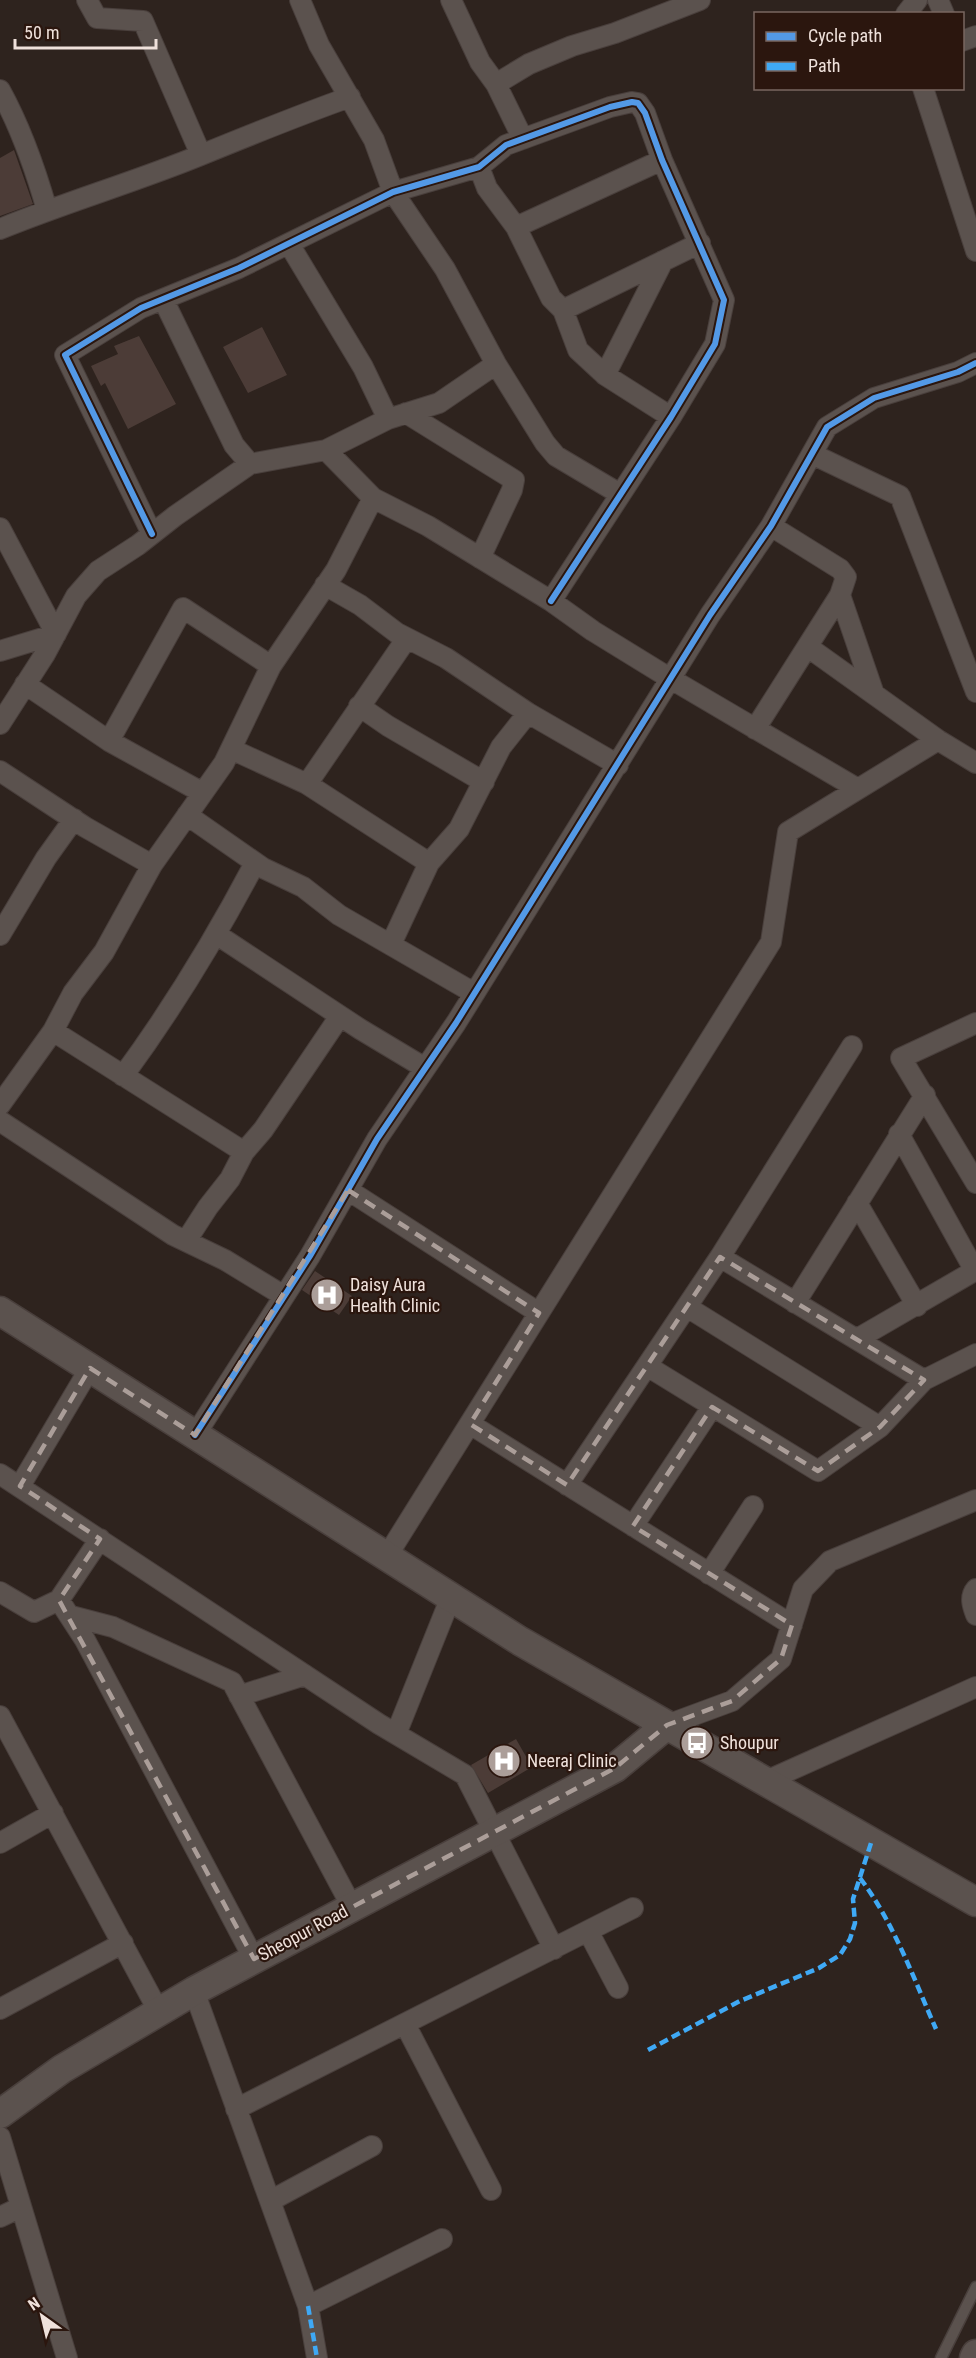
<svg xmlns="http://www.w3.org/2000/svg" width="976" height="2358" viewBox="0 0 976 2358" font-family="'Roboto Condensed',sans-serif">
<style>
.building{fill:#4c3c37}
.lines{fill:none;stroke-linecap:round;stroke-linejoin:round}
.lane-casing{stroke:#493f3c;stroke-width:13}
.street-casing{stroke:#493f3c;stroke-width:22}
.secondary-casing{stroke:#493f3c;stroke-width:31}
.lane{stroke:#5b524e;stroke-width:10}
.street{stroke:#5b524e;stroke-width:20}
.secondary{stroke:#5b524e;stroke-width:28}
.quiet{stroke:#3fa9f5;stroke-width:4.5;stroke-dasharray:9 4.5;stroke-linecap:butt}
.cycleway-casing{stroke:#2b160e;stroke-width:10}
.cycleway{stroke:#5399e6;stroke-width:6}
.marked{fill:none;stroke:#ab9e99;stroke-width:4.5;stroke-dasharray:12 8;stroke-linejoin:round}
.labels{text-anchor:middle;stroke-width:4.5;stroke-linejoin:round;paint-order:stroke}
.poi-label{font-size:18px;fill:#efe1db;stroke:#2b160e;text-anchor:start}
.street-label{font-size:18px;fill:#efe1db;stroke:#2b160e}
</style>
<rect width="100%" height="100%" fill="#2e231e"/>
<path class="building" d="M 14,150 L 33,204 L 0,216 L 0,158 Z
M 262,327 L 287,375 L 248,393 L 223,347 Z
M 139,336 L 176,404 L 128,429 L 105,383 L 101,386 L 91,366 L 118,354 L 114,346 Z
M 315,1271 L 352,1296 L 339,1315 L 302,1290 Z
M 516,1739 L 532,1767 L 488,1793 L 471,1765 Z"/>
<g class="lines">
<g class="lane-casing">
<path id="lane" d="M 941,2358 L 976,2287"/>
</g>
<g class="street-casing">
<path id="street" d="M 87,0 L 97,18 L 143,21 L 201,155
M 300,0 L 319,45 L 374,140 L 393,192 L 445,269 L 496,364 L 545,443 L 556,456 L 620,494
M 451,0 L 480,62 L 496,84 L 523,139
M 938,0 L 944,14
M 906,14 L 917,0
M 962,41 L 976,36
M 496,84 L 529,64 L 572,46 L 615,33 L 700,0
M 923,88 L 976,251
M 0,90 C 21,128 35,168 47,210
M 479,167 L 487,188 L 516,227 L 551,298 L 563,310 L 578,350 L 605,375 L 671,417
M 516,227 L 662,160
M 0,229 C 66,202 135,182 201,155 C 250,135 299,115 350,97
M 289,244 L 363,367 L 388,419
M 163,299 L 234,445 L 250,464
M 563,310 L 700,243
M 605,375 L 663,261
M 406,413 L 514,480 L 512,490 L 480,558
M 326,450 L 373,498 L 428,526 L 551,601 L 593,631 L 671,679 L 858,789
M 812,454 L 900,496 L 976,692
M 0,528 L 56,634 L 0,651
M 152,534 L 65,355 L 141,308 L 239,268 L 393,192 L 479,167 L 506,145 L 610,107 L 632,102 L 638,103 L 645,113 L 662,160 L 724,300 L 715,344 L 671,417 L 551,601
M 325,585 L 360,605 L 397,633 L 446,658 L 528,713 L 618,765
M 840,595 L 874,694
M 808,647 L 938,740 L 976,763
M 25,684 L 109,741 L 203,793
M 359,706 L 388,726 L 484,782
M 0,724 L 45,654 L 76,596 L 98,571 L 138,545 L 175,516 L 250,464 L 326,450 L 388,419 L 439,403 L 496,364
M 755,729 L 840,595 L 846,577 L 840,569 L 771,526
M 109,741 L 183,608 L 271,666
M 231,749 L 307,784 L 429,863
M 0,771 L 85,827 L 152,865
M 307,784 L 407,638
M 187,815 L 263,868 L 303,887 L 339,915 L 474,993
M 216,934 L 360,1029 L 425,1068
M 0,935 L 46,858 L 74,819
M 391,944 L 429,863 L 459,829 L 501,747 L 528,713
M 976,1023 L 901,1058 L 976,1183
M 53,1031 L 244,1152
M 123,1076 C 173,1008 216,937 255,863
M 0,1105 L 53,1031 L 73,993 L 104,952 L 152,865 L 224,763 L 271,666 L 336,570 L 373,498
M 0,1121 L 173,1235 L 225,1260 L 284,1296
M 899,1134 L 975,1271
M 348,1190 L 539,1313
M 857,1203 L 917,1306
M 186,1241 L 208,1207 L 230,1179 L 244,1152 L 263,1130 L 340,1016
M 720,1257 L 924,1380
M 795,1303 L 925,1095
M 687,1307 L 880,1427
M 857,1339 L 976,1270
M 647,1366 L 818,1471 L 880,1427 L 924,1380 L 976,1354
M 470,1424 L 792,1625
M 195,1435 L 310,1256 L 377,1139 L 456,1023 L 710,615 L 771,526 L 827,427 L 874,398 L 958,372 L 976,363
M 0,1474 L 379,1724 L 465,1775 L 554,1949
M 567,1485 L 720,1257 L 852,1046
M 20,1486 L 90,1368
M 633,1526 L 712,1407
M 100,1539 L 59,1600 L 85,1640 L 254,1959
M 387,1556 L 771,942 L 788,832 L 938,740
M 709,1574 L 753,1506
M 976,1589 C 969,1597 973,1607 976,1615
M 0,1592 L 34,1612 L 59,1600
M 71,1616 L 113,1627 L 232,1682 L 352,1907
M 239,1696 L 305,1675
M 0,1716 L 159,2012
M 667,1725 L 732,1701 L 781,1659 L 803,1589 L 830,1561 L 976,1500
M 396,1734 L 451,1597
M 764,1782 L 976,1687
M 0,1843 L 53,1813
M 588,1931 L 618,1988
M 194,1991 L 308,2306 L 317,2358
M 0,2009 L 123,1943
M 405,2024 L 491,2190
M 236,2109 L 633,1908
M 0,2137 L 67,2358
M 270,2201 L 372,2146
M 0,2217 L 21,2207
M 308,2306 L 442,2239"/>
</g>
<g class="secondary-casing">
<path id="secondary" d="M 0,1311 L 520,1641 L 976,1902
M 0,2114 L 62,2069 L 194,1991 L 615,1768 L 667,1725
M 974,2358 L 976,2354"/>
</g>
<use href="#lane" class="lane"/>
<use href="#street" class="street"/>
<use href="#secondary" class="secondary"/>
<path class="quiet" d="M 860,1878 C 894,1923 913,1977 936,2029
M 648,2050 L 740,2001 L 819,1968 L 840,1955 L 850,1939 L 855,1923 L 853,1899 L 871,1843
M 308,2306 L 317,2358"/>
<g class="cycleway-casing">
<path id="cycleway" d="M 152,534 L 65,355 L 141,308 L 239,268 L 393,192 L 479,167 L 506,145 L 610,107 L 632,102 L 638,103 L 645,113 L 662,160 L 724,300 L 715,344 L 671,417 L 551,601
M 195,1435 L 310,1256 L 377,1139 L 456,1023 L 710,615 L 771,526 L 827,427 L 874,398 L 958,372 L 976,363"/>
</g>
<use href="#cycleway" class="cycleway"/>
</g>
<path class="marked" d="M 348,1190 L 539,1313 L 470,1424 L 567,1485 L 720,1257 L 924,1380 L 880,1427 L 818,1471 L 712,1407 L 633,1526 L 792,1625 L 781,1659 L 732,1701 L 667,1725 L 615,1768 L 254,1959 L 59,1600 L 100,1539 L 20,1486 L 90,1368 L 195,1435 Z"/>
<defs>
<g id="hospital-disc" transform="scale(1.725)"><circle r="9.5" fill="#ab9e99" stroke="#2b160e"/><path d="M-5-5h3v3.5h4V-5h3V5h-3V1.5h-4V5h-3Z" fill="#fff"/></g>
<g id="bus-disc" transform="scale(1.725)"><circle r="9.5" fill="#ab9e99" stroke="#2b160e"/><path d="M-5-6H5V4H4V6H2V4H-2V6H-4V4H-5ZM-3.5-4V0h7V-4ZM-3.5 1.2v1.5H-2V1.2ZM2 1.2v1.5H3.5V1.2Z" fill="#fff"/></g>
</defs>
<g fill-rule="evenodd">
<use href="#hospital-disc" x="327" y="1295"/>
<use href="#bus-disc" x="697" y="1743"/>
<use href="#hospital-disc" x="504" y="1761"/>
</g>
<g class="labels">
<g class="poi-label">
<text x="350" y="1291">Daisy Aura<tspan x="350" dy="21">Health Clinic</tspan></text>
<text x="720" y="1749">Shoupur</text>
<text x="527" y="1767">Neeraj Clinic</text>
</g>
<g class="street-label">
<text transform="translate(303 1933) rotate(-28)" y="6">Sheopur Road</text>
</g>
</g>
<rect x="754" y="12" width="210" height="78" fill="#2b160e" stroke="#796760" stroke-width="1.5"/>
<rect x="766" y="32" width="30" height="9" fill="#5399e6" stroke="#796760" stroke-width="1.5"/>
<text x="808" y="42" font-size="18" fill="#efe1db">Cycle path</text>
<rect x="766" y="62" width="30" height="9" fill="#3fa9f5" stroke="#796760" stroke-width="1.5"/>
<text x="808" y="72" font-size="18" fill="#efe1db">Path</text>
<g transform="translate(42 2316) rotate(326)" stroke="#2b160e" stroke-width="4.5" paint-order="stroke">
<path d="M0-4.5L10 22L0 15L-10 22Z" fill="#efe1db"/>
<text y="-9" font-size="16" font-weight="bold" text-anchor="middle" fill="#efe1db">N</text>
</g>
<path d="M15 39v9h141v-9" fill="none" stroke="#efe1db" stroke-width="3"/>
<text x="24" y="39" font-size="18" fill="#efe1db" stroke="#2b160e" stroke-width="4.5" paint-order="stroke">50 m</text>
</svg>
